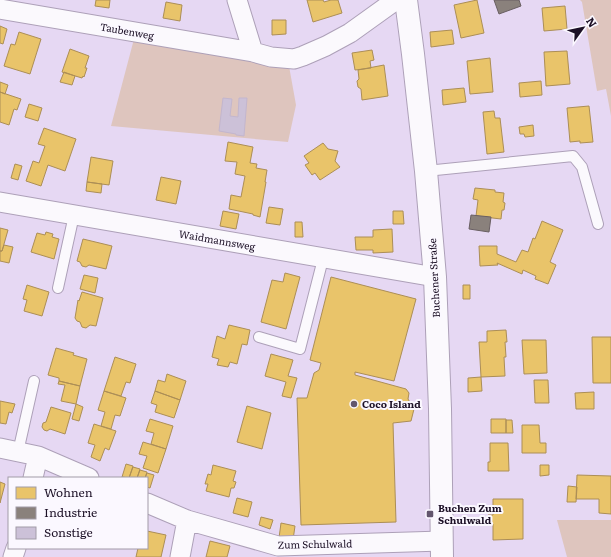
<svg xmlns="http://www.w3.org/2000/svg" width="611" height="557" viewBox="0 0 611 557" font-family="Literata,serif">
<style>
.green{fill:#dec5be}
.homes{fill:#e9c46a;stroke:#ac8e56}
.industry{fill:#8a817c;stroke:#695f62}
.building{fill:#ccc1d8;stroke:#c3b6ce}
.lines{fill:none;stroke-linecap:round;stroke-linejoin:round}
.service-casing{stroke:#ada0b8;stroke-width:12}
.minor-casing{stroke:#ada0b8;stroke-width:21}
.tertiary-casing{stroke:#ada0b8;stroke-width:24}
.service{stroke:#fbf9fd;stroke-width:10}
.minor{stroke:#fbf9fd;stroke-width:19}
.tertiary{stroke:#fbf9fd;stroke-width:22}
.poi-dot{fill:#63566e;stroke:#fbf8ff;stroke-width:1.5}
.labels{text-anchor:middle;stroke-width:4;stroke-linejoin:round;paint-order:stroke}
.street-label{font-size:10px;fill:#1c1026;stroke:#fbf8ff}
.poi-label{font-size:10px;font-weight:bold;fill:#1c1026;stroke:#fbf8ff;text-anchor:start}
</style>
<rect width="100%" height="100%" fill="#e6d8f3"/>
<path class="green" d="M 580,0 L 611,0 L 611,116 L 606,89 L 597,91 L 582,2 Z
M 134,39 L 289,66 L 296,105 L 288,142 L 111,126 Z
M 557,520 L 611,520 L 611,557 L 567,557 Z"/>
<path class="homes" d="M 96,0 L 110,0 L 109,8 L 95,6 Z
M 307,0 L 323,0 L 324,2 L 331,0 L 338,0 L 342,13 L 313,22 Z
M 477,0 L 484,33 L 461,38 L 454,5 Z
M 166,2 L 182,5 L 180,21 L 163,18 Z
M 565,6 L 567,29 L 544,31 L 542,8 Z
M 272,20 L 286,20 L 286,34 L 272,35 Z
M 0,26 L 7,29 L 3,44 L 0,43 Z
M 452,30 L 454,44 L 431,47 L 430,32 Z
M 19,32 L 41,39 L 30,74 L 4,66 L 11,44 L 15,45 Z
M 70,49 L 89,56 L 85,68 L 87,68 L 84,77 L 83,76 L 82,78 L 62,72 Z
M 372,50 L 374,60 L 370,61 L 371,68 L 355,70 L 352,53 Z
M 567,51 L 570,84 L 546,86 L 544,52 Z
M 490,58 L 493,92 L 470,94 L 467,61 Z
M 384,65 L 388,96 L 362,100 L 361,89 L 358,87 L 357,81 L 359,79 L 358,70 Z
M 64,72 L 75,76 L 72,85 L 60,82 Z
M 541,81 L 542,95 L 520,97 L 519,83 Z
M 0,82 L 8,85 L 5,94 L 0,92 Z
M 464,88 L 466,102 L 443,105 L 442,90 Z
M 0,92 L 21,99 L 17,110 L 14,109 L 9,125 L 0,122 Z
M 29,104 L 42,108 L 38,121 L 25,117 Z
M 589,106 L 593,142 L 580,143 L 580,141 L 570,142 L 567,108 Z
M 494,111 L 495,118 L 500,118 L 504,152 L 487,154 L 483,112 Z
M 533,125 L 534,136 L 525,137 L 524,134 L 520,134 L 519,127 Z
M 44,128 L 76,139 L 65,171 L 48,165 L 41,186 L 26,181 L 33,161 L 39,163 L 45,146 L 38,144 Z
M 228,142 L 253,147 L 250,163 L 257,164 L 256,168 L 267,170 L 265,182 L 266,182 L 260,217 L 253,215 L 253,214 L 229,209 L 231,195 L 241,197 L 245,176 L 235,174 L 237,162 L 225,161 Z
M 323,143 L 328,149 L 338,151 L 335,161 L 340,167 L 320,180 L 315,173 L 312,175 L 305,165 L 309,163 L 304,156 Z
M 91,157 L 113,161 L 109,185 L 87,182 Z
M 15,164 L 22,166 L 18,180 L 11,178 Z
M 161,177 L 181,181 L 176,204 L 156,200 Z
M 87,182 L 102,184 L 101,193 L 86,191 Z
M 475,188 L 495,190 L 495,192 L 504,193 L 503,202 L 505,203 L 504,210 L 502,210 L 501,219 L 476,216 L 478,200 L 473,199 Z
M 269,207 L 283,209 L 280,225 L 266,223 Z
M 223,211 L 239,214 L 236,229 L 220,226 Z
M 393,211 L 403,211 L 404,224 L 393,224 Z
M 542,221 L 563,230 L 550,262 L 556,265 L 548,284 L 535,279 L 536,276 L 523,270 L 522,274 L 497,263 L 498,265 L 480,266 L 479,246 L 497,246 L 497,254 L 516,262 L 522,250 L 528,252 L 533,238 L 535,239 Z
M 295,222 L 302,222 L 303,237 L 295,237 Z
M 0,228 L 8,230 L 2,251 L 0,251 Z
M 392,229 L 393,252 L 373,253 L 373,250 L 356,250 L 355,237 L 373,237 L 373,230 Z
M 46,232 L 53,234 L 52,237 L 59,239 L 54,259 L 31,252 L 37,233 L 45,235 Z
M 83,239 L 112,246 L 106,269 L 89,265 L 86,267 L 82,266 L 80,262 L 77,261 Z
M 4,245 L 13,247 L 9,263 L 0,261 L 0,251 L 2,251 Z
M 285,273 L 300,277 L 286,329 L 261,322 L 272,280 L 283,282 Z
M 84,275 L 98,278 L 95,293 L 80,289 Z
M 331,277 L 416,299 L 394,381 L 355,372 L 355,375 L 406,389 L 409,393 L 408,399 L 414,409 L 411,421 L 393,423 L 396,522 L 301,525 L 297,398 L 307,398 L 314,373 L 319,370 L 321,363 L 310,360 Z
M 27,285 L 49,292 L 42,316 L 24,311 L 27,300 L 23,299 Z
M 463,285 L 470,285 L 470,299 L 463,299 Z
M 82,292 L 103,298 L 96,326 L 90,325 L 86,328 L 82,327 L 80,322 L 77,321 L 75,318 L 78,300 L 79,301 Z
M 229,325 L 250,330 L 247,345 L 242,344 L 237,364 L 230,362 L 228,367 L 217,365 L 219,359 L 212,357 L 217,336 L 225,339 Z
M 506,330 L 507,342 L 505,342 L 506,357 L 504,357 L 505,376 L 481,377 L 479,342 L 487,342 L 487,331 Z
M 592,337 L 611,337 L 611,383 L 593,383 Z
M 522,340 L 546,340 L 547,373 L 524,374 Z
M 56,348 L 74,353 L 73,355 L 87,359 L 80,386 L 59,381 L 59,378 L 48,375 Z
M 271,354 L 293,360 L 288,376 L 297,378 L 291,398 L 282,396 L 286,382 L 265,376 Z
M 115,357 L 136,364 L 130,383 L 126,382 L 121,396 L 104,391 Z
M 167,374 L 186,381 L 180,400 L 155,391 L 158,380 L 165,382 Z
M 481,377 L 482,391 L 468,392 L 468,378 Z
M 534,380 L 548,380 L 549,403 L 535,403 Z
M 59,381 L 80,386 L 76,404 L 61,401 L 65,385 L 58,384 Z
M 104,391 L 126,398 L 120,416 L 115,415 L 111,429 L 101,426 L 105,412 L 98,410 Z
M 155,391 L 180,400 L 174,418 L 155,412 L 157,405 L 151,403 Z
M 594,392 L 594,409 L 576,409 L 575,393 Z
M 0,401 L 15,404 L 12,413 L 9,412 L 6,424 L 0,423 Z
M 76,404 L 83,407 L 79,421 L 72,419 Z
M 247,406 L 271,413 L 262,449 L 237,442 Z
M 51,407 L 71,413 L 65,434 L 50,429 L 47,431 L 44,430 L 42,427 L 43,423 L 46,422 Z
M 150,419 L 173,426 L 166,449 L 151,444 L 154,433 L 146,431 Z
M 491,419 L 506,419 L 506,433 L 491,433 Z
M 506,420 L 512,420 L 513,433 L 506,433 Z
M 94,424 L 116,431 L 109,450 L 105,448 L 100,461 L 91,457 L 95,445 L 88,443 Z
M 522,425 L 539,425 L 540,443 L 546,443 L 546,453 L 522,453 Z
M 143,442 L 166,449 L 158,473 L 143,468 L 147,456 L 139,454 Z
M 490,443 L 508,443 L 509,471 L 488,471 L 488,462 L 490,462 Z
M 126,464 L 133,466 L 129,478 L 122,477 Z
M 213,465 L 236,471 L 233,481 L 236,482 L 234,488 L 231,488 L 229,497 L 206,491 L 208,484 L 205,484 L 208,474 L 211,475 Z
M 540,465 L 549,465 L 549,475 L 540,476 Z
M 133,467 L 140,469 L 137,478 L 129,478 Z
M 140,470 L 147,472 L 145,478 L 137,478 Z
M 147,473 L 154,475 L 150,488 L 147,487 L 147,478 L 145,478 Z
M 577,475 L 611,476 L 611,514 L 599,513 L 599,499 L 576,499 Z
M 0,482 L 5,484 L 0,503 Z
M 568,486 L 577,487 L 576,502 L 567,502 Z
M 237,498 L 252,502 L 248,517 L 233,513 Z
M 493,499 L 523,499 L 523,539 L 493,540 L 493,524 L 488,524 L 488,515 L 493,515 Z
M 261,517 L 273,520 L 270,529 L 259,525 Z
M 281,523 L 295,526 L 293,540 L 279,538 Z
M 147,531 L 166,535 L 161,557 L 136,557 L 138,548 L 147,548 Z
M 210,541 L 230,546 L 227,557 L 206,557 Z"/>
<path class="industry" d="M 494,0 L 519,0 L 521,6 L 499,14 Z
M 471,215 L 491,217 L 489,232 L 469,229 Z"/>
<path class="building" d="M 223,98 L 232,99 L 230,116 L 238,117 L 239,98 L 247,98 L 244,136 L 236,135 L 236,134 L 219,131 Z"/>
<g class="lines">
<g class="service-casing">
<path id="service" d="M 426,171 L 573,156 L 582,167 L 598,224
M 58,288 L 74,215
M 259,337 L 300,349 L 323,259
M 18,452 L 34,381"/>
</g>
<g class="minor-casing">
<path id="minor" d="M 237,0 L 253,52
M 0,9 L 253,52 L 271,57 L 294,59 L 303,56 L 326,46 L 350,33 L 389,5 L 397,0
M 0,202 L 435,277
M 0,448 L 38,456 L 89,478
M 33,478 L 38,456
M 147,503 L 187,520 L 278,546 L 442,541
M 13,557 L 16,548
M 180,557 L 187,520"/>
</g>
<g class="tertiary-casing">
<path id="tertiary" d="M 406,0 L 413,54 L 426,171 L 435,277 L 440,409 L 442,557"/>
</g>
<use href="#service" class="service"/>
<use href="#minor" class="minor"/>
<use href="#tertiary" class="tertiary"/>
</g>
<g class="poi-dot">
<circle cx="354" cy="404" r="4"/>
<rect x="426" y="510" width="8" height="8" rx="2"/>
</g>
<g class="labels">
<g class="street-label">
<text transform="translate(127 31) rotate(10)" y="4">Taubenweg</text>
<text transform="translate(217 240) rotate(10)" y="4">Waidmannsweg</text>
<text transform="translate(434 278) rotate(-93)" y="4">Buchener Straße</text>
<text transform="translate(315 544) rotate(-1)" y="4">Zum Schulwald</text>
</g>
<g class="poi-label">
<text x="362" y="408">Coco Island</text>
<text x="438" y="512">Buchen Zum<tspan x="438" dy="12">Schulwald</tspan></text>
</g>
</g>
<rect x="8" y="477" width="140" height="72" fill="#fbf8ff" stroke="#a29ba8"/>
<rect x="16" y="487" width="20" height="12" fill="#e9c46a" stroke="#a29ba8"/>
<text x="44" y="497" font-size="12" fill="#1c1026">Wohnen</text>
<rect x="16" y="507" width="20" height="12" fill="#8a817c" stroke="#a29ba8"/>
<text x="44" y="517" font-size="12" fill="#1c1026">Industrie</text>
<rect x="16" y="527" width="20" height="12" fill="#ccc1d8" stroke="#a29ba8"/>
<text x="44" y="537" font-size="12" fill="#1c1026">Sonstige</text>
<g transform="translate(583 28) rotate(57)" stroke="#fbf8ff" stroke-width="3" paint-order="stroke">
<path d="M0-3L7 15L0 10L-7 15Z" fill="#1c1026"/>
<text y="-6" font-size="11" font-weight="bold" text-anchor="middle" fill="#1c1026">N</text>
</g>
</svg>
